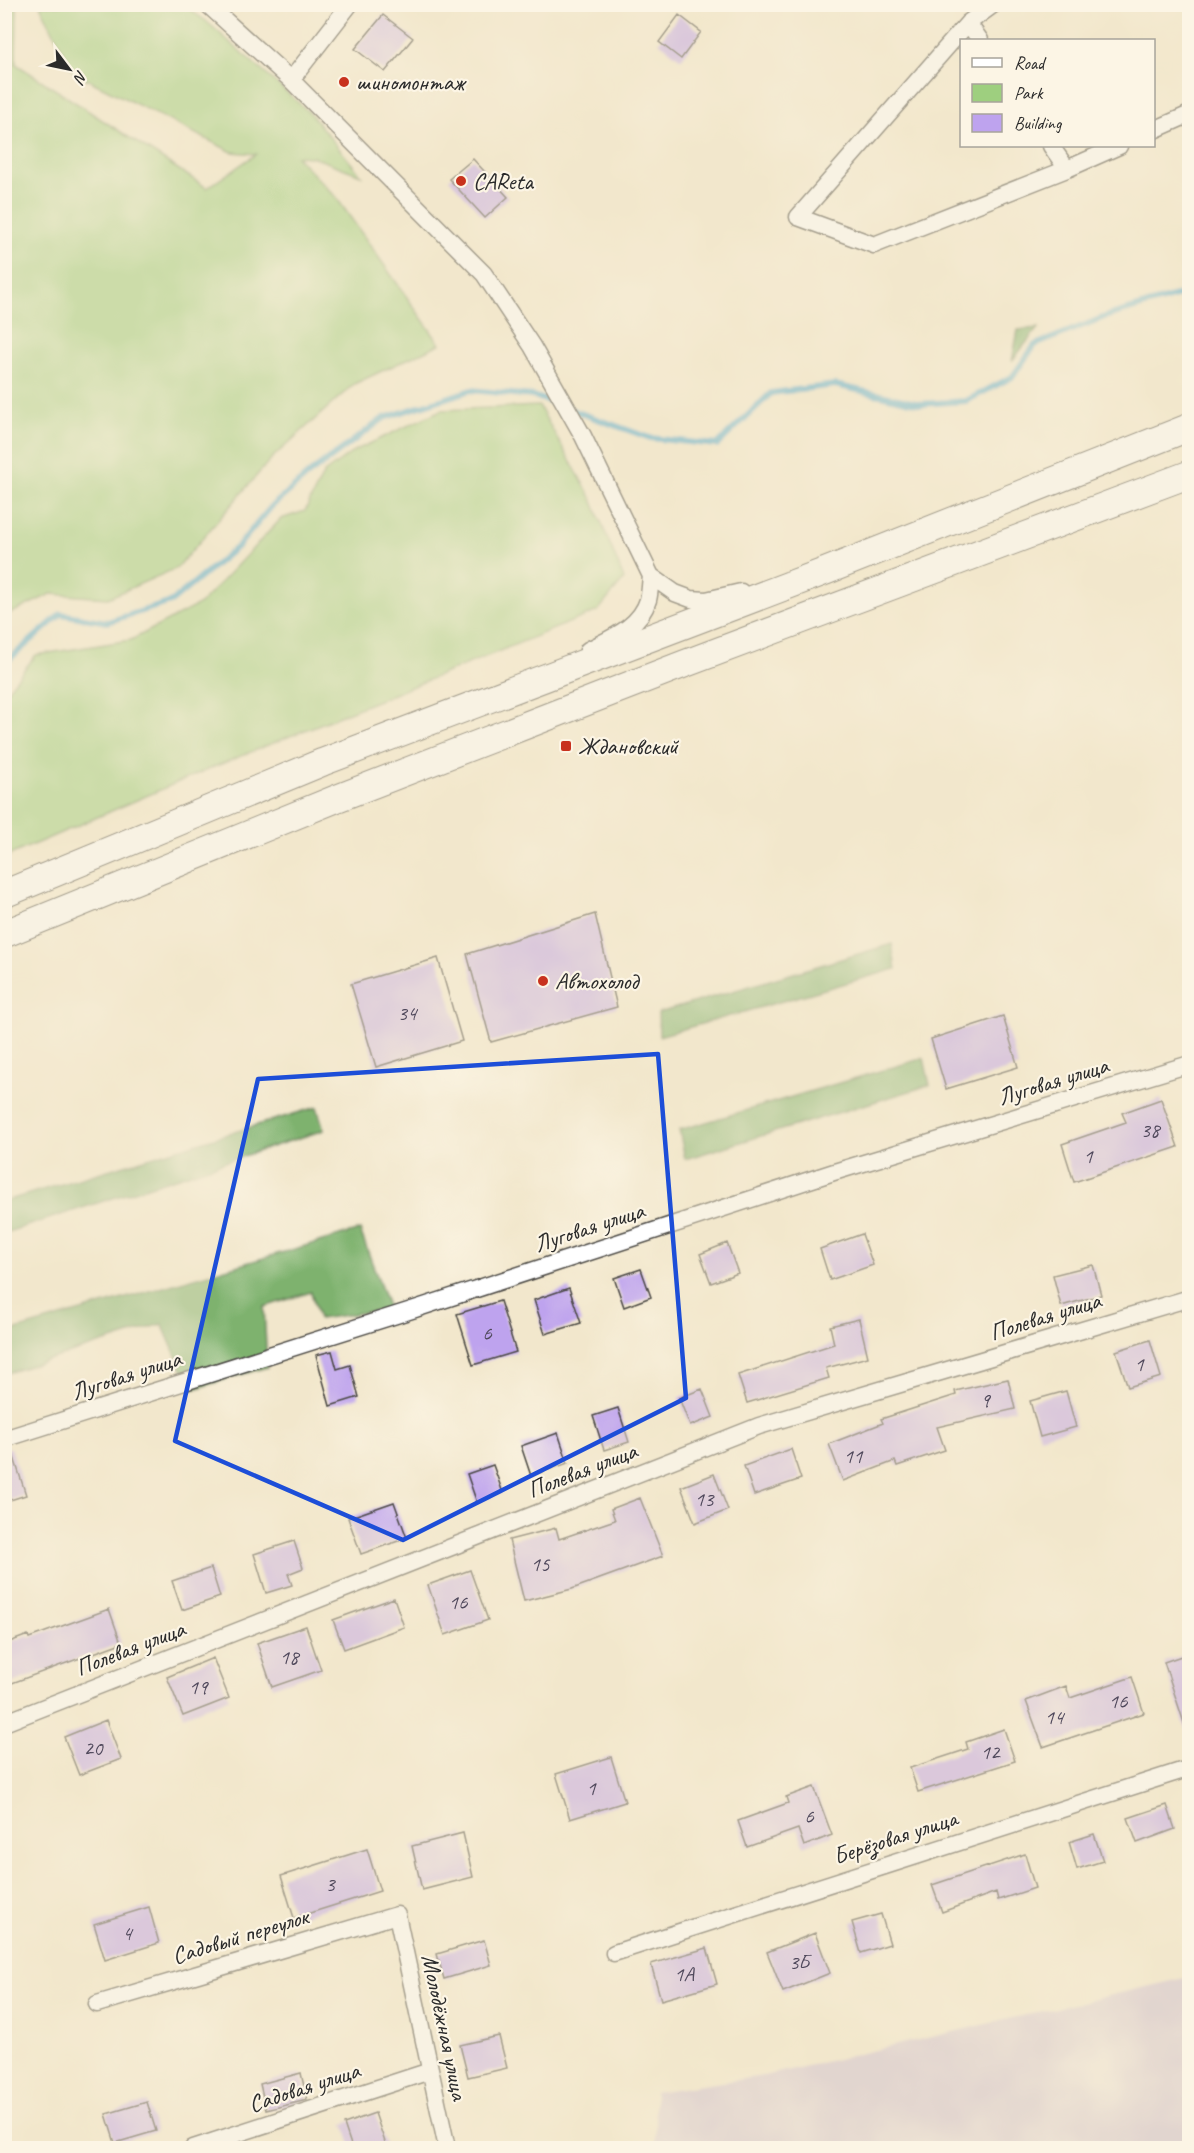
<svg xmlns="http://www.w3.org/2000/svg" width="1194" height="2153" viewBox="0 0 1194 2153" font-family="Caveat,sans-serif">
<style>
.industrial{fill:#cdbed2}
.green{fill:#9ecf7f;stroke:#647d55;stroke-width:1.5}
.forest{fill:#7eb26e;stroke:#546e4c;stroke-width:1.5}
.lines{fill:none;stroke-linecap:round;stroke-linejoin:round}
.stream{stroke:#53aacf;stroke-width:6}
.building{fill:#bea3ee}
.street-casing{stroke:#494743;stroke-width:19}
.primary-casing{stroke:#494743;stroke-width:29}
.street{stroke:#fff;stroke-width:16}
.primary{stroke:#fff;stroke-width:27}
.marked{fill:none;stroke:#1d4ed8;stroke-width:4.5;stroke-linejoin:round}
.poi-dot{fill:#c8321e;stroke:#fcf5e5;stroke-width:2}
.labels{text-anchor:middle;stroke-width:4.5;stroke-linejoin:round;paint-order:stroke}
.number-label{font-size:21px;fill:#50495c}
.poi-label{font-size:24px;fill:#2b2b2b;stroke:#fcf5e5;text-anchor:start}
.street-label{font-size:24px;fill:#2b2b2b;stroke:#fcf5e5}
</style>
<rect width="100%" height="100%" fill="#fcf5e5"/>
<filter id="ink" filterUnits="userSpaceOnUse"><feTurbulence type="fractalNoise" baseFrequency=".0167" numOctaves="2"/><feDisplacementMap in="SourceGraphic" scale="12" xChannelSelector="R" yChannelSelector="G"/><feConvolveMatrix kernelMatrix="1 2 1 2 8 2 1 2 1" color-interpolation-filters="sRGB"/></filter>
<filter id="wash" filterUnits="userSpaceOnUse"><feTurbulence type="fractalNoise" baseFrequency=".008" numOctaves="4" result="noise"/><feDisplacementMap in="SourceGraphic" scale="24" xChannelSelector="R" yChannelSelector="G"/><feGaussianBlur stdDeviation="1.35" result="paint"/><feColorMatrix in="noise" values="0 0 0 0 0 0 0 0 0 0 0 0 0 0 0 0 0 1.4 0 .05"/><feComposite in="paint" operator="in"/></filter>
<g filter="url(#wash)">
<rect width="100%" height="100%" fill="#f2e7cc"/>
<path class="industrial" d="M 1189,1977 L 1189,2148 L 655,2148 L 655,2092 L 764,2076 Z"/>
<path class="green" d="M 4,5 L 17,5 L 16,64 L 207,188 L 256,154 L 232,152 L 74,73 L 40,5 L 183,5 L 206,21 L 310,113 L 361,175 L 313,157 L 296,156 L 336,197 L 440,344 L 354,384 L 271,459 L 177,568 L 108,598 L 51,594 L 5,616 Z
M 539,406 L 592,499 L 624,579 L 598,611 L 204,771 L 5,857 L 5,693 L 36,655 L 131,640 L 200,604 L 281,519 L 305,511 L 324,473 L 354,451 L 441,410 Z"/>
<path class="forest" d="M 1038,328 L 1012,361 L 1018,330 Z
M 892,944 L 896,969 L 659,1036 L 658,1013 Z
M 924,1058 L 930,1085 L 685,1159 L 679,1130 Z
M 317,1107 L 324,1130 L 5,1233 L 5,1201 Z
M 360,1230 L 389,1309 L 319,1319 L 311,1292 L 264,1307 L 267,1367 L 191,1390 L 162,1324 L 5,1374 L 5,1333 Z"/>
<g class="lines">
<path class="stream" d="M 572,410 L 650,438 L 717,445 L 771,393 L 835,385 L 920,404 L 966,401 L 1012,377 L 1035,345 L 1107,316 L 1190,292
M 4,664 L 61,614 L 107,622 L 171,602 L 238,546 L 272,506 L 309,474 L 384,418 L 471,390 L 533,396 L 563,406"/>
</g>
<g id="blocks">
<path class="building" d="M 383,15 L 413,38 L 385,72 L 355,49 Z
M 679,15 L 701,32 L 681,59 L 659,42 Z
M 473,159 L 508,197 L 485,218 L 449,179 Z
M 595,914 L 617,1007 L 491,1042 L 467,954 Z
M 438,958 L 462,1041 L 376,1067 L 351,984 Z
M 1003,1016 L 1018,1067 L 946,1089 L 931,1039 Z
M 1161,1099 L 1178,1147 L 1074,1182 L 1062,1144 L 1126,1122 L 1122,1113 Z
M 862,1234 L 873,1265 L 830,1280 L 820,1249 Z
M 727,1243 L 738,1273 L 711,1283 L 700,1254 Z
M 1093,1265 L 1101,1295 L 1061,1306 L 1053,1275 Z
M 641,1269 L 651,1297 L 624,1307 L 614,1278 Z
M 569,1288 L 581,1323 L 545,1334 L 534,1300 Z
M 500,1301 L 516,1352 L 473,1365 L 457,1314 Z
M 859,1319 L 868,1357 L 826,1368 L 829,1378 L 747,1403 L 738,1375 L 834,1344 L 830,1326 Z
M 1150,1340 L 1161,1377 L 1128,1387 L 1116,1351 Z
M 332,1351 L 337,1369 L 350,1365 L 359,1397 L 330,1406 L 316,1355 Z
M 1008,1379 L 1015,1409 L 937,1427 L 945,1450 L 897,1466 L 895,1461 L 843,1481 L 829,1444 L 883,1423 L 881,1419 L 956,1395 L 955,1391 Z
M 702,1389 L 713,1417 L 690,1426 L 679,1398 Z
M 1066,1391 L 1076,1427 L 1040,1437 L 1030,1401 Z
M 618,1408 L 629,1442 L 604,1450 L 593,1416 Z
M 558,1433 L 568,1463 L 531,1476 L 521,1446 Z
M 11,1448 L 26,1495 L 4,1502 L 4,1449 Z
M 791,1449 L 801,1479 L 754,1495 L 744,1466 Z
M 493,1465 L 503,1493 L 477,1503 L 467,1474 Z
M 714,1474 L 728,1510 L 695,1523 L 681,1487 Z
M 640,1498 L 663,1556 L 572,1589 L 524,1601 L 509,1540 L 556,1528 L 559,1539 L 615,1520 L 611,1509 Z
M 394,1502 L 407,1538 L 361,1554 L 348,1518 Z
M 294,1541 L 303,1568 L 288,1574 L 292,1585 L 266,1593 L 254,1554 Z
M 211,1568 L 220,1597 L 182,1610 L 172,1581 Z
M 470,1570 L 488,1620 L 445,1635 L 428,1585 Z
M 394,1598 L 404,1627 L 344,1649 L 333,1620 Z
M 109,1609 L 121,1643 L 4,1686 L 4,1644 L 28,1635 L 29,1638 Z
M 306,1626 L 321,1670 L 272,1687 L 257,1643 Z
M 1190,1653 L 1190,1729 L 1186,1729 L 1164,1662 Z
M 213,1658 L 229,1698 L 183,1716 L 167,1677 Z
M 1132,1677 L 1144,1713 L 1043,1747 L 1026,1701 L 1066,1686 L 1070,1698 Z
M 106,1720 L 121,1759 L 79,1775 L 64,1737 Z
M 1004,1729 L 1015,1761 L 918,1792 L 910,1768 L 968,1749 L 966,1742 Z
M 611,1757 L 625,1802 L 570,1819 L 556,1774 Z
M 814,1787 L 832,1835 L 804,1846 L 798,1829 L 747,1847 L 738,1821 L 788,1803 L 786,1797 Z
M 1167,1805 L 1175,1829 L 1137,1843 L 1128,1818 Z
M 463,1833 L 473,1877 L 422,1890 L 412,1846 Z
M 1094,1834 L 1103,1861 L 1077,1869 L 1069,1842 Z
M 367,1849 L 380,1891 L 294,1918 L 281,1876 Z
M 1025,1854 L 1035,1888 L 998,1900 L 996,1892 L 942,1912 L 932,1885 Z
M 149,1907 L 159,1943 L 105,1960 L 94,1924 Z
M 881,1914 L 890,1944 L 861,1953 L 852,1922 Z
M 815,1933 L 830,1973 L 783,1992 L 767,1952 Z
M 484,1940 L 491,1965 L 444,1979 L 437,1954 Z
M 707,1948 L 717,1984 L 661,2000 L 651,1964 Z
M 499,2036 L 507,2068 L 468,2077 L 460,2045 Z
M 301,2073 L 307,2100 L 266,2110 L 260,2084 Z
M 147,2102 L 156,2131 L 115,2143 L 106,2114 Z
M 375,2113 L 387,2148 L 352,2148 L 344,2124 Z"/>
</g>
</g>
<g filter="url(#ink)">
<use href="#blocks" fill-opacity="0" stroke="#494743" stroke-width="1.5"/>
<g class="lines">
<g class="street-casing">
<path id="street" d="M 207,4 L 291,80 L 484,274 L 532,346 L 583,436 L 651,576 L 675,593 L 691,599 L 706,600 L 741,592
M 994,4 L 968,23 L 798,217 L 874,245 L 1067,169 L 1119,146
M 968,23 L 980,40
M 291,80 L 350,4
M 1154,130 L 1190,114
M 1051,146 L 1067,169
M 588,650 C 611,638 640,627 648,600 C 650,593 650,584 651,576
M 4,1439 L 415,1309 L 834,1172 L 1190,1064
M 4,1723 L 759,1426 L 1190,1298
M 614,1953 L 1190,1768
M 97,2004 L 397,1915 L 447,2148
M 193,2148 L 430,2071"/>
</g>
<g class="primary-casing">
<path id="primary" d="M 4,894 L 323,762 L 826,571 L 1190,427
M 4,934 L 338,798 L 684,664 L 1190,474"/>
</g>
<use href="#street" class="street"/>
<use href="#primary" class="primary"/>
</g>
</g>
<path d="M0 0H1194V2153H0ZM 658,1054 L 686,1398 L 403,1540 L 175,1441 L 258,1079 Z" fill="#f2e7cc" fill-opacity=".55" fill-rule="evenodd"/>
<path class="marked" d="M 658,1054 L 686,1398 L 403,1540 L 175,1441 L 258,1079 Z"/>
<g class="poi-dot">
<circle cx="344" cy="82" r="6"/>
<circle cx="461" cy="181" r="6"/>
<rect x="560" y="740" width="12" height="12" rx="3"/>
<circle cx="543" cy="981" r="6"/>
</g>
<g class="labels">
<g class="number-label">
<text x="407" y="1020">34</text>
<text x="1150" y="1137">38</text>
<text x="1088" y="1163">1</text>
<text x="487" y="1340">6</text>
<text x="1139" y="1371">1</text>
<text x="985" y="1407">9</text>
<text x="853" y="1463">11</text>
<text x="704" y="1506">13</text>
<text x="540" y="1571">15</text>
<text x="458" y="1609">16</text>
<text x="289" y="1664">18</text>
<text x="198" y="1694">19</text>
<text x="1118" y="1708">16</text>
<text x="1054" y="1724">14</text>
<text x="93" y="1755">20</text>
<text x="990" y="1759">12</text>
<text x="591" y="1795">1</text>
<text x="809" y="1823">6</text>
<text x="330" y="1891">3</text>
<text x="127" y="1940">4</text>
<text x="799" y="1969">3Б</text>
<text x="684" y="1981">1А</text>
</g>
<g class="poi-label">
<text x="356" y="90">шиномонтаж</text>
<text x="473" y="189">CAReta</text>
<text x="578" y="754">Ждановский</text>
<text x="555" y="989">Автохолод</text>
</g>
<g class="street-label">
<text transform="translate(1053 1081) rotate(-17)" y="8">Луговая улица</text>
<text transform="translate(589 1227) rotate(-18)" y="8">Луговая улица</text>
<text transform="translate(1045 1316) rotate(-17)" y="8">Полевая улица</text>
<text transform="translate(126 1375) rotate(-18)" y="8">Луговая улица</text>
<text transform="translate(582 1470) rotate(-21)" y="8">Полевая улица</text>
<text transform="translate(130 1648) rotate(-21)" y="8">Полевая улица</text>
<text transform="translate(895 1837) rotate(-18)" y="8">Берёзовая улица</text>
<text transform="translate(240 1936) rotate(-17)" y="8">Садовый переулок</text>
<text transform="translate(445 2027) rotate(78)" y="8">Молодёжная улица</text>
<text transform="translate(304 2087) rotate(-18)" y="8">Садовая улица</text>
</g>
</g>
<rect width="1194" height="2153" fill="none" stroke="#fcf5e5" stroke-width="24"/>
<rect x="960" y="39" width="195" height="108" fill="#fcf5e5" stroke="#a8a49b" stroke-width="1.5"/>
<rect x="972" y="58" width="30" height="9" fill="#ffffff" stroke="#a8a49b" stroke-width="1.5"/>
<text x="1014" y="69" font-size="18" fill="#2b2b2b">Road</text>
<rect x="972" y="84" width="30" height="18" fill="#9ecf7f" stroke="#a8a49b" stroke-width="1.5"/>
<text x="1014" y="99" font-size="18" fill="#2b2b2b">Park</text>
<rect x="972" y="114" width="30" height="18" fill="#bea3ee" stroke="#a8a49b" stroke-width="1.5"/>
<text x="1014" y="129" font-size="18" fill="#2b2b2b">Building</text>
<g transform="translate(69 69) rotate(122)" stroke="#fcf5e5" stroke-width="4.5" paint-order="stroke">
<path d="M0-4.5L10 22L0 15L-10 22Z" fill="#2b2b2b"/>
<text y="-9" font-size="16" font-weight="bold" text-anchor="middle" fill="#2b2b2b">N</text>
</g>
</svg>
